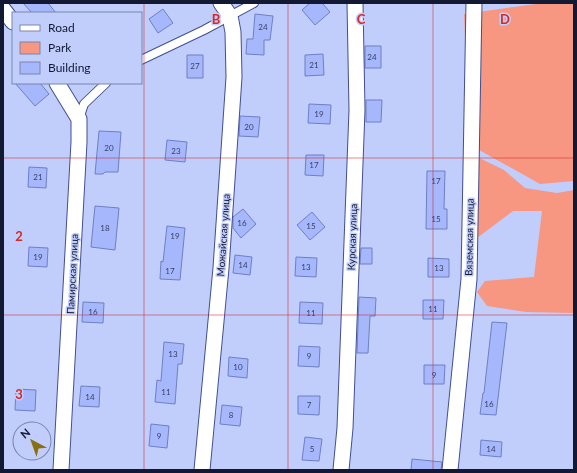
<svg xmlns="http://www.w3.org/2000/svg" width="577" height="473" viewBox="0 0 577 473" font-family="Lato,sans-serif">
<style>
.green{fill:#f79681}
.building{fill:#a6b7fc;stroke:#6f7fc4}
.lines{fill:none;stroke-linecap:round;stroke-linejoin:round}
.service-casing{stroke:#424e8f;stroke-width:10}
.minor-casing{stroke:#424e8f;stroke-width:17}
.service{stroke:#fff;stroke-width:8}
.minor{stroke:#fff;stroke-width:15}
.grid{fill:none;stroke:#d62828;stroke-width:1;stroke-opacity:0.55}
.labels{text-anchor:middle;stroke-width:3;stroke-linejoin:round;paint-order:stroke}
.number-label{font-size:8px;fill:#384065}
.street-label{font-size:10px;fill:#131833;stroke:#c1cefb}
.grid-label{font-size:13px;text-anchor:middle;font-weight:bold;fill:#d62828;stroke:#c1cefb;stroke-width:3;stroke-linejoin:round;paint-order:stroke}
</style>
<rect width="100%" height="100%" fill="#c1cefb"/>
<path class="green" d="M 543,3 L 574,3 L 574,181 L 540,184 L 472,146 L 469,130 L 464,14 Z
M 471,154 L 504,170 L 525,188 L 557,193 L 574,190 L 574,313 L 526,312 L 487,306 L 477,292 L 485,281 L 534,277 L 542,211 L 513,211 L 469,244 Z"/>
<path class="building" d="M 23,3 L 48,3 L 56,13 L 32,13 Z
M 310,3 L 322,3 L 330,12 L 315,25 L 302,10 Z
M 163,9 L 173,23 L 158,33 L 149,19 Z
M 255,14 L 273,16 L 270,40 L 264,40 L 264,55 L 246,54 L 247,39 L 253,39 Z
M 365,46 L 381,46 L 381,68 L 365,68 Z
M 323,54 L 324,75 L 305,76 L 305,55 Z
M 187,55 L 203,55 L 203,78 L 187,78 Z
M 15,83 L 40,83 L 49,94 L 35,106 Z
M 366,100 L 382,100 L 381,122 L 366,122 Z
M 309,104 L 331,105 L 330,124 L 308,123 Z
M 240,116 L 260,117 L 258,137 L 239,136 Z
M 99,131 L 121,132 L 118,172 L 105,172 L 103,174 L 95,174 Z
M 167,140 L 187,142 L 185,162 L 165,160 Z
M 306,155 L 324,155 L 323,176 L 305,175 Z
M 29,167 L 47,168 L 46,188 L 28,187 Z
M 427,171 L 445,171 L 444,209 L 447,209 L 447,229 L 426,229 Z
M 95,206 L 119,208 L 115,250 L 91,247 Z
M 243,209 L 256,224 L 241,238 L 233,228 L 233,217 Z
M 312,212 L 325,227 L 310,240 L 297,225 Z
M 167,226 L 185,228 L 180,280 L 160,279 L 161,261 L 163,262 Z
M 29,247 L 48,248 L 47,267 L 28,266 Z
M 361,248 L 372,248 L 372,264 L 360,264 Z
M 235,255 L 252,257 L 250,275 L 233,273 Z
M 296,257 L 317,258 L 316,277 L 295,276 Z
M 428,258 L 449,259 L 449,277 L 428,277 Z
M 359,297 L 376,298 L 375,316 L 370,316 L 368,353 L 357,353 Z
M 423,300 L 444,300 L 443,319 L 423,319 Z
M 83,302 L 104,303 L 103,323 L 82,322 Z
M 300,302 L 323,303 L 322,324 L 299,323 Z
M 492,322 L 507,323 L 496,415 L 480,414 L 483,393 L 484,393 Z
M 164,342 L 184,344 L 182,364 L 178,364 L 175,404 L 155,402 L 157,380 L 161,381 Z
M 299,346 L 320,347 L 319,367 L 298,366 Z
M 229,357 L 248,359 L 247,378 L 228,376 Z
M 424,365 L 445,365 L 444,384 L 424,384 Z
M 81,386 L 100,387 L 99,407 L 79,406 Z
M 16,389 L 36,390 L 35,411 L 15,410 Z
M 298,396 L 320,396 L 319,415 L 298,414 Z
M 222,405 L 242,407 L 240,426 L 220,424 Z
M 151,424 L 169,426 L 167,448 L 149,446 Z
M 305,437 L 322,439 L 319,461 L 302,460 Z
M 481,440 L 502,442 L 501,457 L 480,455 Z
M 412,459 L 442,462 L 441,470 L 411,470 Z"/>
<g class="lines">
<g class="service-casing">
<path id="service" d="M 141,60 L 204,30 L 254,3
M 79,119 L 84,104 L 106,83"/>
</g>
<g class="minor-casing">
<path id="minor" d="M 3,9 L 13,22
M 57,83 L 79,119 L 79,142 L 61,470
M 202,470 L 221,268 L 234,77 L 233,32 L 230,16 L 221,3
M 341,470 L 345,428 L 357,110 L 355,3
M 450,470 L 469,279 L 474,3"/>
</g>
<use href="#service" class="service"/>
<use href="#minor" class="minor"/>
</g>
<path class="grid" d="M 144,3 L 144,470M 288,3 L 288,470M 433,3 L 433,470M 3,158 L 574,158M 3,315 L 574,315"/>
<g class="labels">
<g class="number-label">
<text x="263" y="30">24</text>
<text x="372" y="60">24</text>
<text x="314" y="68">21</text>
<text x="195" y="69">27</text>
<text x="319" y="117">19</text>
<text x="249" y="130">20</text>
<text x="109" y="151">20</text>
<text x="176" y="154">23</text>
<text x="314" y="168">17</text>
<text x="38" y="180">21</text>
<text x="436" y="184">17</text>
<text x="436" y="222">15</text>
<text x="242" y="226">16</text>
<text x="311" y="229">15</text>
<text x="105" y="231">18</text>
<text x="175" y="239">19</text>
<text x="38" y="260">19</text>
<text x="243" y="268">14</text>
<text x="306" y="270">13</text>
<text x="439" y="271">13</text>
<text x="170" y="274">17</text>
<text x="433" y="312">11</text>
<text x="93" y="315">16</text>
<text x="311" y="316">11</text>
<text x="173" y="357">13</text>
<text x="309" y="359">9</text>
<text x="238" y="370">10</text>
<text x="434" y="378">9</text>
<text x="166" y="395">11</text>
<text x="90" y="400">14</text>
<text x="489" y="407">16</text>
<text x="309" y="408">7</text>
<text x="231" y="418">8</text>
<text x="159" y="439">9</text>
<text x="312" y="452">5</text>
<text x="491" y="452">14</text>
</g>
<g class="street-label">
<text transform="translate(223 235) rotate(-86)" y="4">Можайская улица</text>
<text transform="translate(352 237) rotate(-88)" y="4">Курская улица</text>
<text transform="translate(469 237) rotate(-89)" y="4">Вяземская улица</text>
<text transform="translate(72 274) rotate(-87)" y="4">Памирская улица</text>
</g>
</g>
<g class="grid-label">
<text x="216" y="24">B</text>
<text x="361" y="24">C</text>
<text x="505" y="24">D</text>
<text x="19" y="241">2</text>
<text x="19" y="399">3</text>
</g>
<rect width="577" height="473" fill="none" stroke="#131833" stroke-width="8"/>
<rect x="12" y="12" width="130" height="72" fill="#c1cefb" stroke="#7b85ab"/>
<rect x="20" y="25" width="20" height="6" fill="#ffffff" stroke="#7b85ab"/>
<text x="48" y="32" font-size="12" fill="#131833">Road</text>
<rect x="20" y="42" width="20" height="12" fill="#f79681" stroke="#7b85ab"/>
<text x="48" y="52" font-size="12" fill="#131833">Park</text>
<rect x="20" y="62" width="20" height="12" fill="#a6b7fc" stroke="#7b85ab"/>
<text x="48" y="72" font-size="12" fill="#131833">Building</text>
<g transform="translate(32 441) rotate(319)"><circle r="19" fill="#c1cefb" stroke="#7b85ab"/>
<path d="M0-3L7 15L0 10L-7 15Z" fill="#887010"/>
<text y="-6" font-size="11" font-weight="bold" text-anchor="middle" fill="#131833">N</text>
</g>
</svg>
